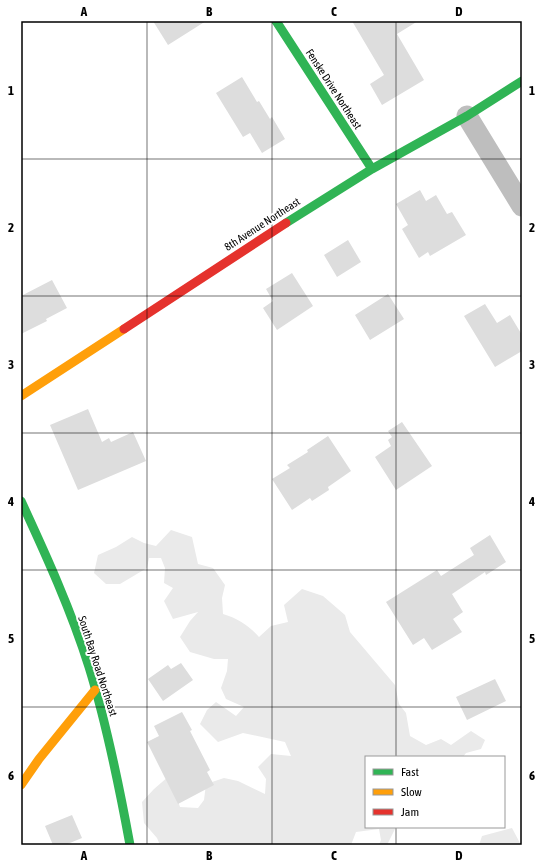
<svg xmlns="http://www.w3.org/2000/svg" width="543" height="866" viewBox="0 0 543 866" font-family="'Asap Condensed',sans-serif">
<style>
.green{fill:#eaeaea}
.building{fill:#ddd}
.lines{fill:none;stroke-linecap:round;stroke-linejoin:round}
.street{stroke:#bebebe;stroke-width:21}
.fast{stroke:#30b455;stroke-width:9}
.slow{stroke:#ff9f0a;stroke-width:9}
.jam{stroke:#e5322d;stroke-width:9}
.grid{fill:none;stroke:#000;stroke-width:1;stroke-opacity:0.55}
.labels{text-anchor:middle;stroke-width:4;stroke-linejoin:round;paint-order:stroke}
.street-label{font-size:11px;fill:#000;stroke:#fff}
.neatline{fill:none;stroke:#000;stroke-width:1.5}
.grid-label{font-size:13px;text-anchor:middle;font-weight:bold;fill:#000}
</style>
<rect width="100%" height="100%" fill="#fff"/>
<path class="green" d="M 171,530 L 192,537 L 198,564 L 213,568 L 225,585 L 222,598 L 223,614 C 239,619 248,625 259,637 L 271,626 L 288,622 L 284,605 L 302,589 L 323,596 L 345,615 L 350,632 L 395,685 L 399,704 L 406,713 L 410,736 L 426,745 L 441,739 L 451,745 L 471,731 L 485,740 L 481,749 L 466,753 L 463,757 L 366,757 L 366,827 L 396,827 L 387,845 L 379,845 L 381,840 L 379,829 L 356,832 L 351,845 L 160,845 L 157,838 L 144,823 L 142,802 L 154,789 L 169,776 L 180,807 L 198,808 L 204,800 L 206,784 L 224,778 L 238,781 L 265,794 L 266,779 L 258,767 L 271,754 L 291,756 L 285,742 L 243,733 L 218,742 L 200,724 L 207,710 L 216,702 L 236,716 L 244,707 L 226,699 L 221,688 L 227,671 L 228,659 L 214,659 L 190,652 L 180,637 L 190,621 L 198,612 L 173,619 L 164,601 L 173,588 L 164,583 L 165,568 L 161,558 L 149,558 L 147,568 L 120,584 L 106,584 L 94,573 L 98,555 L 116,547 L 132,537 L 144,543 L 156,546 Z
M 512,828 L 521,845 L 479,845 L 482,836 Z"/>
<path class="building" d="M 153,21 L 206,21 L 168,45 Z
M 352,21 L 418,21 L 397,34 L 424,80 L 382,105 L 370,84 L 384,75 Z
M 242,77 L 257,102 L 259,101 L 270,119 L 272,117 L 285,139 L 262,153 L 250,133 L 243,137 L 216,93 Z
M 420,190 L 426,201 L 436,195 L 447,214 L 452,212 L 466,235 L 430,256 L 428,252 L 419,258 L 402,229 L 408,225 L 396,204 Z
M 348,240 L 361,262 L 337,277 L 324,255 Z
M 292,273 L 313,306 L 277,330 L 263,308 L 273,301 L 266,289 Z
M 52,280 L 67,308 L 46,319 L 47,321 L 21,334 L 21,296 Z
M 388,294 L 404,319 L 370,340 L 355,315 Z
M 485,304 L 497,323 L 510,315 L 522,335 L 522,351 L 495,367 L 464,316 Z
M 88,409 L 102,442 L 109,438 L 111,442 L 133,432 L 146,461 L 78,490 L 50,425 Z
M 402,422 L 432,466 L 396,490 L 375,457 L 391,446 L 388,440 L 392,437 L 388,431 Z
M 328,436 L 351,471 L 328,487 L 329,490 L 312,501 L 310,498 L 292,510 L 272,479 L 290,468 L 287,465 L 308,452 L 307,450 Z
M 490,535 L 506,562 L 486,575 L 485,572 L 452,594 L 463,612 L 453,619 L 462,632 L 432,650 L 424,638 L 413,645 L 386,602 L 437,570 L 441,576 L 474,555 L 470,548 Z
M 181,663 L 193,680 L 163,701 L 148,679 L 168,665 L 171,669 Z
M 495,679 L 506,701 L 467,720 L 456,697 Z
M 182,712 L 192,730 L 190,731 L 210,770 L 207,772 L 214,785 L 178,804 L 147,742 L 159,736 L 154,726 Z
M 72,815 L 82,838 L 65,845 L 53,845 L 45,826 Z"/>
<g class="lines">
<path class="street" d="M 467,116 L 522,206"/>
<path class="fast" d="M 276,21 L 372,169
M 286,223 L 372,169 L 467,116 L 522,81
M 21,501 C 46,555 71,610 89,667 C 107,725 119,785 130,845"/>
<path class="slow" d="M 21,396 L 124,329
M 21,785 L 39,759 L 95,690"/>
<path class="jam" d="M 124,329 L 286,223"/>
</g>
<path class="grid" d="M 147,21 L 147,845M 272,21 L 272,845M 396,21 L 396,757M 21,159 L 522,159M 21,296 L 522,296M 21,433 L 522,433M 21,570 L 522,570M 21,707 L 522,707M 396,827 L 396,845"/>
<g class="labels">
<g class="street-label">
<text transform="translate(334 89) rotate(57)" y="4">Fenske Drive Northeast</text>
<text transform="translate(262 224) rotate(-33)" y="4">8th Avenue Northeast</text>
<text transform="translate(98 666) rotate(72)" y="4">South Bay Road Northeast</text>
</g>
</g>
<rect width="543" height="866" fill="none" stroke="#ffffff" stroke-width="44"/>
<rect x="365" y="756" width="140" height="72" fill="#ffffff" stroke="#999999"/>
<rect x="373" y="769" width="20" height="6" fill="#30b455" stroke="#999999"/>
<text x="401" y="776" font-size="12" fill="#000000">Fast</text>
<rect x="373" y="789" width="20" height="6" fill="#ff9f0a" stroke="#999999"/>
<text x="401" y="796" font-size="12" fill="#000000">Slow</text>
<rect x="373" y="809" width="20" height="6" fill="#e5322d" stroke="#999999"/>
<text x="401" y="816" font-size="12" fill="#000000">Jam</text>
<rect x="22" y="22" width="499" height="822" class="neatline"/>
<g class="grid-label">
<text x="84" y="16">A</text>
<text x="209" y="16">B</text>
<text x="334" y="16">C</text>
<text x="459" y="16">D</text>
<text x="11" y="95">1</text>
<text x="532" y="95">1</text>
<text x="11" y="232">2</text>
<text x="532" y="232">2</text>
<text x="11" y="369">3</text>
<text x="532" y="369">3</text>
<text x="11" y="506">4</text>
<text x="532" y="506">4</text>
<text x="11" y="643">5</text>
<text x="532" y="643">5</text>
<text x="11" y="780">6</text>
<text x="532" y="780">6</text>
<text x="84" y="860">A</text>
<text x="209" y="860">B</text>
<text x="334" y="860">C</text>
<text x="459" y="860">D</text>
</g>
</svg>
